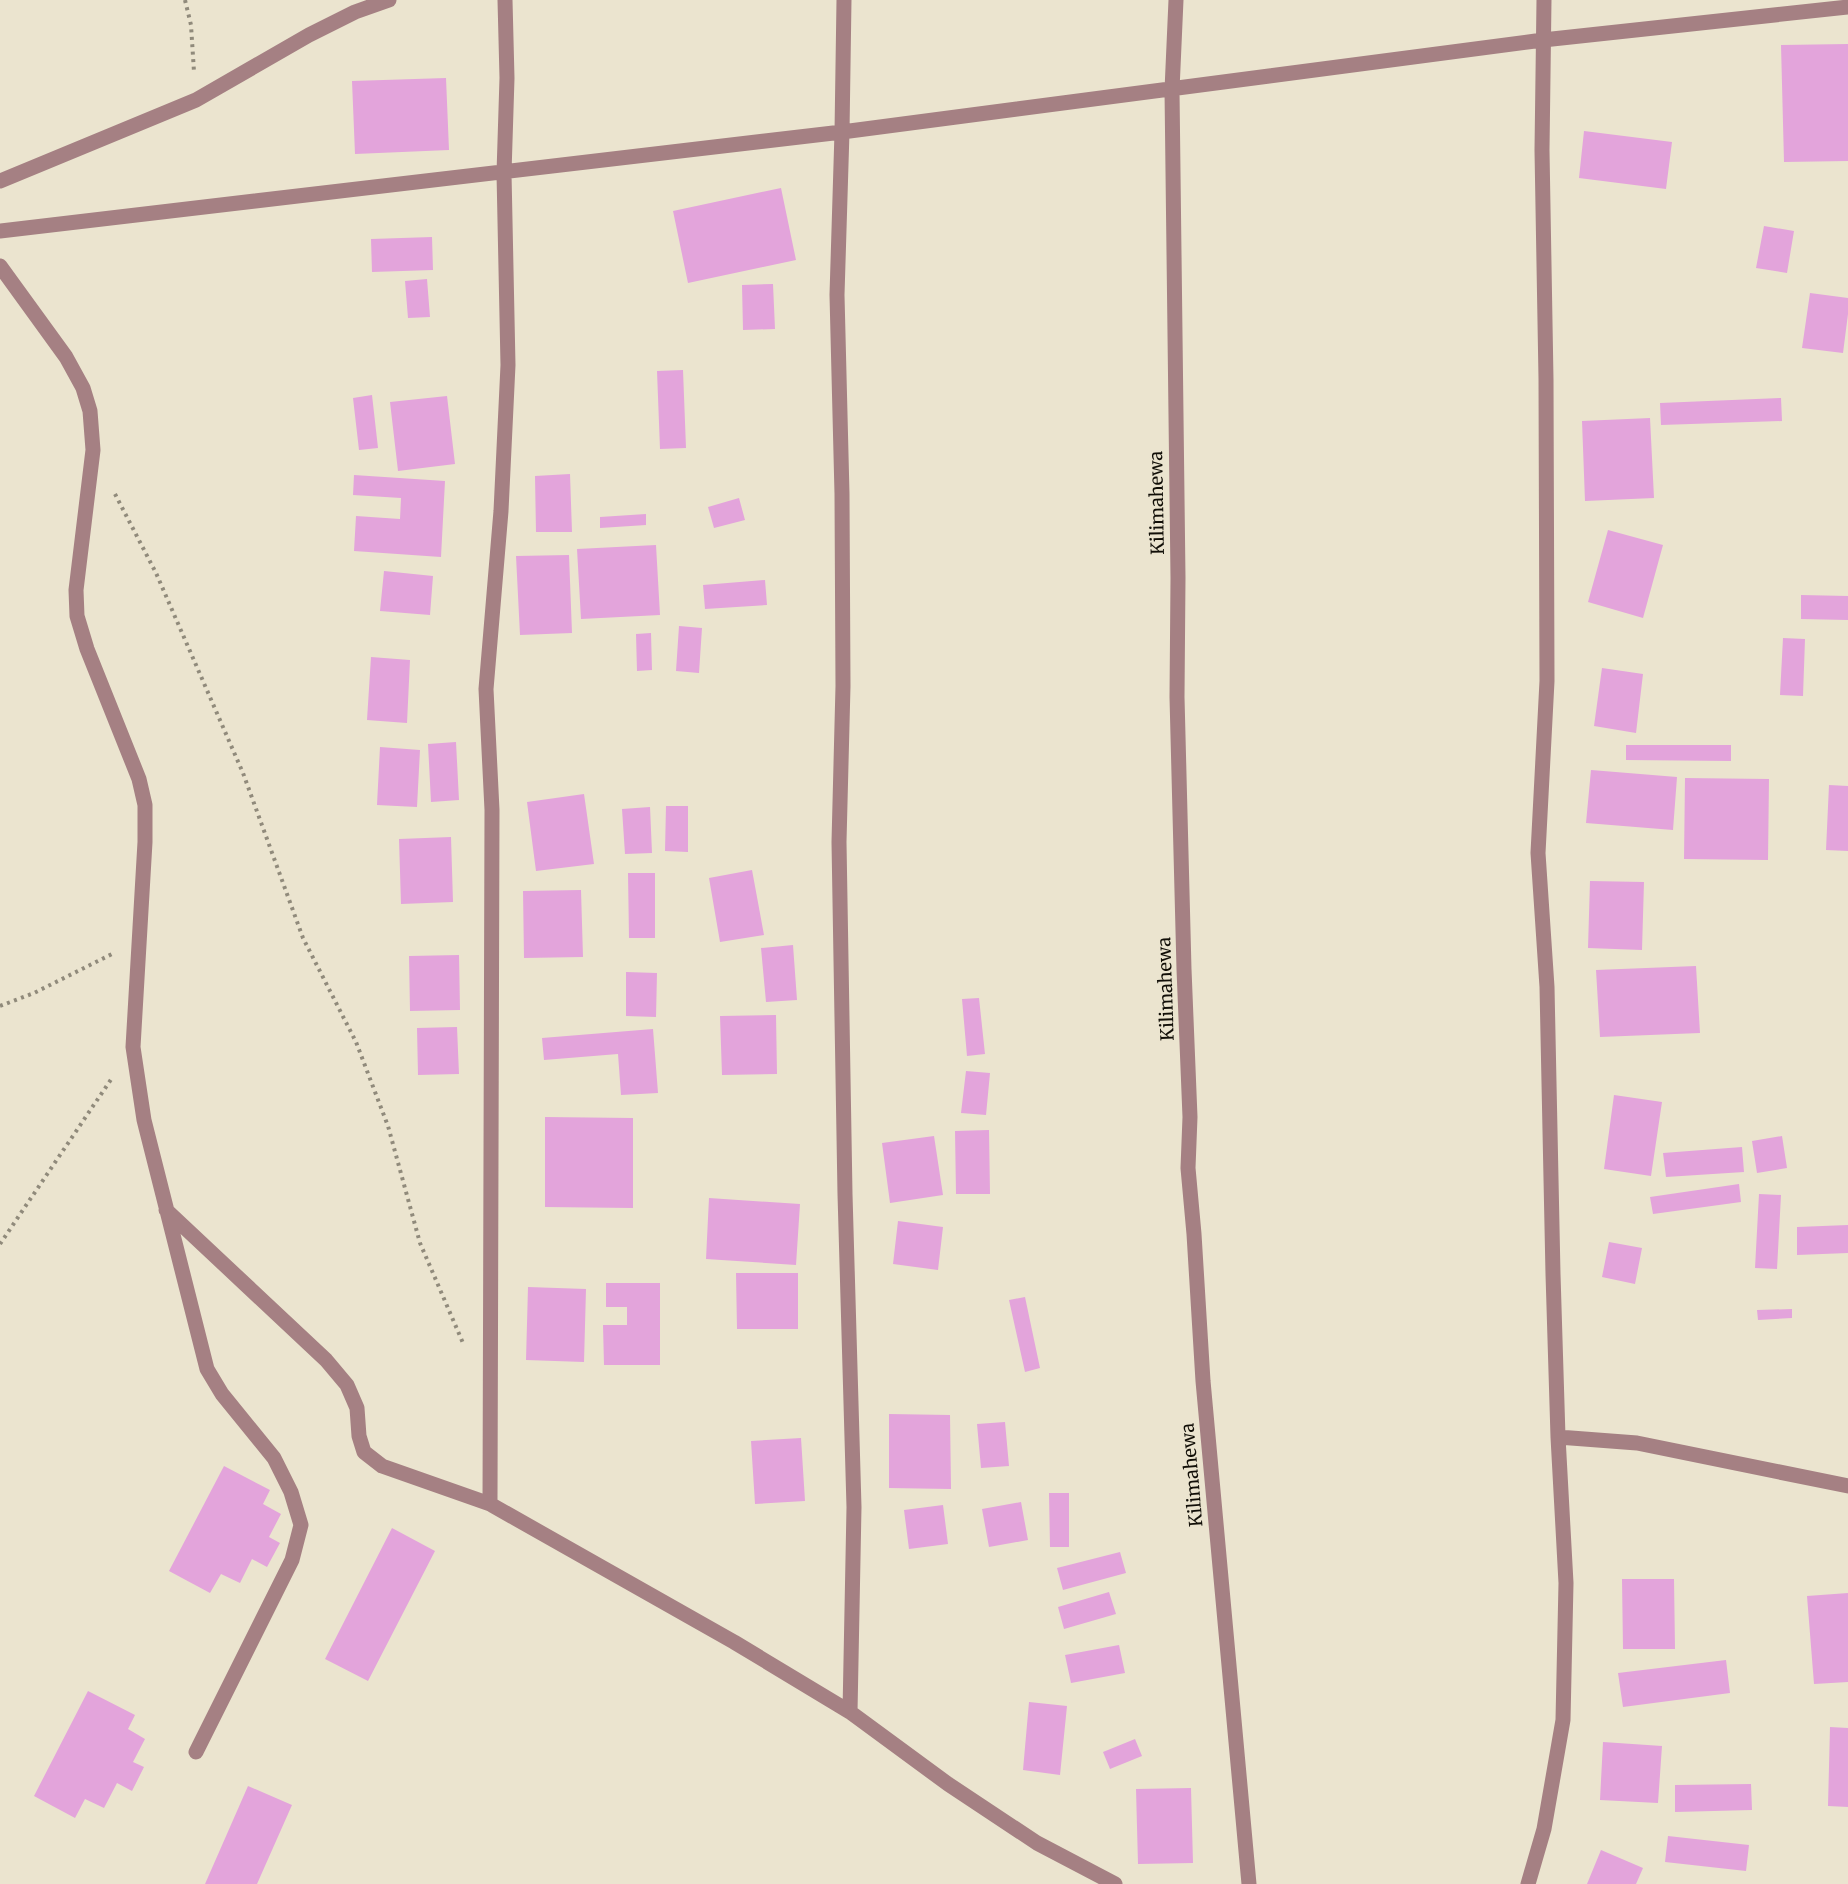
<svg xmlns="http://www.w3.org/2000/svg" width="1848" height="1884" viewBox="0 0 1848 1884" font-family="Merriweather,serif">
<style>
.building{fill:#e3a4db}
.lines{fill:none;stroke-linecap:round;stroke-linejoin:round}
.path{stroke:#908a7b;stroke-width:4;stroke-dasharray:3 4.5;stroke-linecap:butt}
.minor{stroke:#a58083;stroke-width:15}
.labels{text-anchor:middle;stroke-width:4.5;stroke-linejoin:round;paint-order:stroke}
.street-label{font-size:18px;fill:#110e07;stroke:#ebe4cf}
</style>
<rect width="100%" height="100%" fill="#ebe4cf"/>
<path class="building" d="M 1848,44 L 1848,161 L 1784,162 L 1781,45 Z
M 446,78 L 449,150 L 355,154 L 352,81 Z
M 1584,131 L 1672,142 L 1666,189 L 1579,178 Z
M 781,188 L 796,260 L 688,283 L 673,211 Z
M 1764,226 L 1794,231 L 1787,273 L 1756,268 Z
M 432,237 L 433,270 L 372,272 L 371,239 Z
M 427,279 L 430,317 L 408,318 L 405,281 Z
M 773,284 L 775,329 L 743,330 L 742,285 Z
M 1810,293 L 1848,298 L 1848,314 L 1843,353 L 1802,348 Z
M 683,370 L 686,448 L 660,449 L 657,371 Z
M 372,395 L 378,448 L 359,450 L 353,398 Z
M 447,396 L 455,464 L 398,471 L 390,402 Z
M 1781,398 L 1782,421 L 1661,425 L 1660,403 Z
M 1650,418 L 1654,498 L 1585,501 L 1582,421 Z
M 570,474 L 572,532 L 536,532 L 535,476 Z
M 354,475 L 445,481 L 441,557 L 354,551 L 356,516 L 400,519 L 401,498 L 353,495 Z
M 739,498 L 745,520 L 714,528 L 708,507 Z
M 646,514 L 646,525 L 600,528 L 600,517 Z
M 1608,530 L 1663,545 L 1643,618 L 1588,602 Z
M 656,545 L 660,615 L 581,619 L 577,549 Z
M 569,555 L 572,633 L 520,635 L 516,556 Z
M 384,571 L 433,576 L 430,615 L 380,611 Z
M 765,580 L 767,605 L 705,609 L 703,585 Z
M 1801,595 L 1848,596 L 1848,620 L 1801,619 Z
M 679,626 L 702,628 L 699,673 L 676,671 Z
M 651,633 L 652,670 L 637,671 L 636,634 Z
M 1783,638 L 1805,639 L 1803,696 L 1780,695 Z
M 371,657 L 410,660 L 407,723 L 367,720 Z
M 1602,668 L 1643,674 L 1636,733 L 1594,726 Z
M 456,742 L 459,800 L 431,802 L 428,744 Z
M 1626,745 L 1731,745 L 1731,761 L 1626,760 Z
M 380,747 L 420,750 L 417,807 L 377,805 Z
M 1591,770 L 1677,777 L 1673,830 L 1586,823 Z
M 1685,778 L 1769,779 L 1768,860 L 1684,859 Z
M 1829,785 L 1848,786 L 1848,851 L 1826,850 Z
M 584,794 L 594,864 L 536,871 L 527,802 Z
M 666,806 L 688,806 L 688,852 L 665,851 Z
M 650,807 L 652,853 L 625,854 L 622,809 Z
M 451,837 L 453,902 L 401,904 L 399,839 Z
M 752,870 L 764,935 L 720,942 L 709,878 Z
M 628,873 L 655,873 L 655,938 L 629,938 Z
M 1590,881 L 1644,882 L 1642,950 L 1588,948 Z
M 581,890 L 583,957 L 524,958 L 523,891 Z
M 793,945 L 797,1000 L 766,1002 L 761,948 Z
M 459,955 L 460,1010 L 410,1011 L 409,956 Z
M 1696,966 L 1700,1033 L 1600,1037 L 1596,970 Z
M 626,972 L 657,973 L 656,1017 L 626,1016 Z
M 979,998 L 985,1054 L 967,1056 L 962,999 Z
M 776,1015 L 777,1074 L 722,1075 L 720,1016 Z
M 457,1027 L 459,1074 L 418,1075 L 417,1028 Z
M 653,1029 L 658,1093 L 621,1095 L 618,1054 L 544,1060 L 542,1038 Z
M 966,1071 L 990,1073 L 986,1115 L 961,1113 Z
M 1614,1095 L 1662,1102 L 1651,1176 L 1604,1169 Z
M 545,1117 L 633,1118 L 633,1208 L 545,1207 Z
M 989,1130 L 990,1194 L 956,1194 L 955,1131 Z
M 934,1136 L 943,1195 L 890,1203 L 882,1143 Z
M 1782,1136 L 1787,1168 L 1757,1173 L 1752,1141 Z
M 1742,1147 L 1744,1172 L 1666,1177 L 1663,1153 Z
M 1739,1184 L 1741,1202 L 1653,1214 L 1650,1197 Z
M 1759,1194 L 1781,1195 L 1777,1269 L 1755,1268 Z
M 709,1198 L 800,1204 L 796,1265 L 706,1259 Z
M 898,1221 L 943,1227 L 938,1270 L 893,1264 Z
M 1848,1225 L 1848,1253 L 1797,1255 L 1797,1227 Z
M 1609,1242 L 1642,1248 L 1635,1284 L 1602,1277 Z
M 736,1273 L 798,1273 L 798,1329 L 737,1329 Z
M 606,1283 L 660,1283 L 660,1365 L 604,1365 L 603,1325 L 627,1325 L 627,1307 L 606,1307 Z
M 528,1287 L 586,1289 L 584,1362 L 526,1360 Z
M 1025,1297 L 1040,1368 L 1025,1372 L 1009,1300 Z
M 1792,1309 L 1792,1318 L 1758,1320 L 1757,1310 Z
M 889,1414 L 950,1415 L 951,1489 L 889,1488 Z
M 1005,1422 L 1009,1466 L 981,1468 L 977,1424 Z
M 801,1438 L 805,1501 L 755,1504 L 751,1441 Z
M 224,1466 L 270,1490 L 263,1504 L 281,1514 L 269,1537 L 280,1543 L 267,1567 L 252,1559 L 240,1583 L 221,1574 L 210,1593 L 169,1571 Z
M 1049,1493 L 1069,1493 L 1069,1547 L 1050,1547 Z
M 1021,1502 L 1028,1540 L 989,1547 L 982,1509 Z
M 943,1505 L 948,1544 L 909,1549 L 904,1510 Z
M 392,1528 L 435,1551 L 368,1681 L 325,1659 Z
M 1120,1552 L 1126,1573 L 1063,1590 L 1057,1568 Z
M 1622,1579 L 1674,1579 L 1675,1649 L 1623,1649 Z
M 1109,1592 L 1116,1614 L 1064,1629 L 1058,1607 Z
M 1848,1593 L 1848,1682 L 1814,1684 L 1807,1596 Z
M 1119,1645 L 1125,1673 L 1071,1683 L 1065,1655 Z
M 1726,1660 L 1730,1693 L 1623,1707 L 1618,1673 Z
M 88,1691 L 135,1715 L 128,1729 L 145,1739 L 133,1762 L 144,1767 L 132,1791 L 117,1783 L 104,1808 L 85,1799 L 75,1818 L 34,1796 Z
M 1029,1702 L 1067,1706 L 1060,1775 L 1023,1770 Z
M 1830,1727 L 1848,1728 L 1848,1807 L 1828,1806 Z
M 1135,1739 L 1142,1756 L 1110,1769 L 1103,1752 Z
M 1603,1742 L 1662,1746 L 1658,1803 L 1600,1800 Z
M 1751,1784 L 1752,1810 L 1675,1812 L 1675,1785 Z
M 248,1786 L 292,1805 L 257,1884 L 205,1884 Z
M 1191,1788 L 1193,1863 L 1138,1864 L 1136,1789 Z
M 1668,1836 L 1749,1845 L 1746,1871 L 1665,1862 Z
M 1601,1850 L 1643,1868 L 1636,1884 L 1587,1884 Z"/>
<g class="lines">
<path class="path" d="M 185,0 L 191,25 L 194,72
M 115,494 L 156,573 L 243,773 L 303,938 L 356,1042 L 388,1126 L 420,1243 L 463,1343
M 0,1006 L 34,993 L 114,953
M 0,1244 L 112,1078"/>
<path class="minor" d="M 844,0 L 842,132 L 837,295 L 842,494 L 843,686 L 839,842 L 845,1194 L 854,1507 L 850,1712
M 1176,0 L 1172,90 L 1178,578 L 1177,697 L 1184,969 L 1190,1117 L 1188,1168 L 1194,1234 L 1203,1381 L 1249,1884
M 0,181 L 196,100 L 309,35 L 355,12 L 389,0
M 0,231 L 842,132 L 1543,40 L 1848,7
M 0,266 L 66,357 L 83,388 L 90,411 L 93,450 L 76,590 L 77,616 L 87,649 L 139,779 L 145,805 L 145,842 L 133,1047 L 144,1120 L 207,1369 L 222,1394 L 274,1458 L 291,1492 L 301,1525 L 292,1560 L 196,1752
M 166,1210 L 326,1360 L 347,1385 L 357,1408 L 359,1436 L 364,1452 L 382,1466 L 490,1504 L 734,1642 L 850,1712 L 948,1784 L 1037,1843 L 1115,1884
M 1558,1437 L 1637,1443 L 1848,1486
M 490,1504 L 492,810 L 486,689 L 501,511 L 508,365 L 504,173 L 507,78 L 505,0
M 1528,1884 L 1544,1829 L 1563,1720 L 1566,1583 L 1558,1437 L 1553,1274 L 1547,987 L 1538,853 L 1547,681 L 1546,379 L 1542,150 L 1544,0"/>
</g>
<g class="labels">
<g class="street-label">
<text transform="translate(1157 503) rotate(-91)" y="6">Kilimahewa</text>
<text transform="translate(1166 989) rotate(-92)" y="6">Kilimahewa</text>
<text transform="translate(1192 1475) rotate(-95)" y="6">Kilimahewa</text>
</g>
</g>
</svg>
